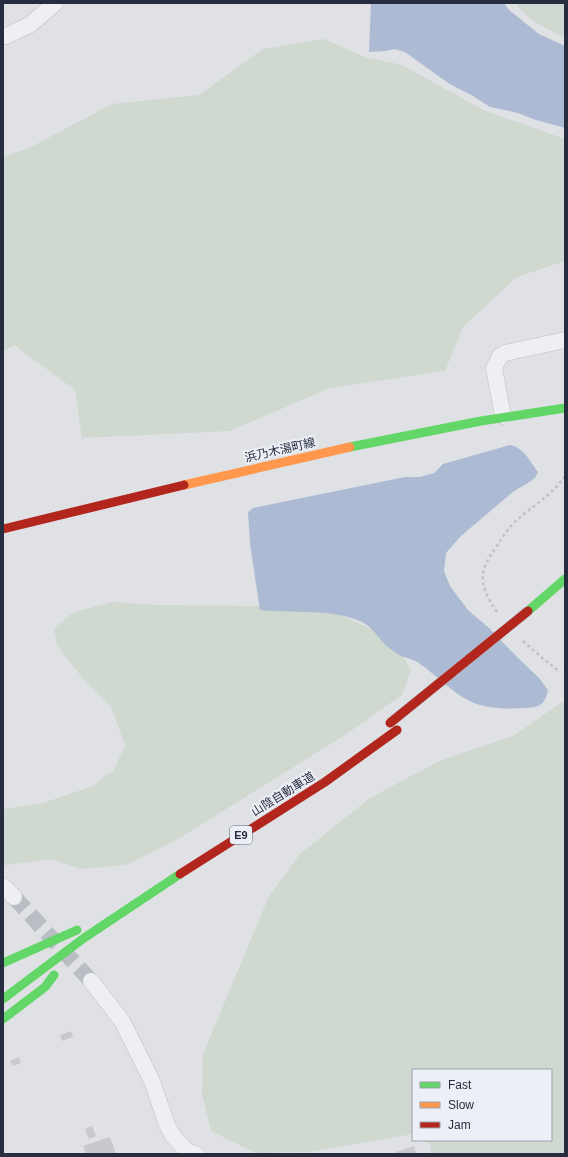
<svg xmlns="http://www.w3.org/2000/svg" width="568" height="1157" viewBox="0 0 568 1157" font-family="Helvetica,'Noto Sans JP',sans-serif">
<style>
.green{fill:#cfd9cf}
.water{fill:#acbbd3}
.building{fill:#c8c9cd}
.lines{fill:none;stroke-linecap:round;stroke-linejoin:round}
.street-tunnel{stroke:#bbbdc4;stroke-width:16;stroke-dasharray:16 8;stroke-linecap:butt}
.street-casing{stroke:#bebfc3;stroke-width:17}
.path{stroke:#c1c2c8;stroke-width:2.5;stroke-dasharray:3 3;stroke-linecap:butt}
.street{stroke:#eeeff2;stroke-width:16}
.fast{stroke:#63d668;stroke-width:9}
.slow{stroke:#ff974d;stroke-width:9}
.jam{stroke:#b3261e;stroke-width:9}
.jam-bridge-casing{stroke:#b2b4ba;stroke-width:10;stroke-linecap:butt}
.jam-bridge{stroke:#b3261e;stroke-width:9}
.labels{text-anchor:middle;stroke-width:4;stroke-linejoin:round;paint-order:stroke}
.shield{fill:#eceff5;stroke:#616776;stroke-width:1}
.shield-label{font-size:11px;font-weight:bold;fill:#252d3f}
.street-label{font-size:12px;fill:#252d3f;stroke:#eceff5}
</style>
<rect width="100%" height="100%" fill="#e0e1e5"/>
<path class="green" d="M 515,3 L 565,3 L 565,38 C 545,28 529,21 515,3 Z
M 324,39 L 365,57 L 402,65 L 483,110 L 565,139 L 565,261 L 517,277 L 463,327 L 445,371 L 330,388 L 230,431 L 82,438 L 75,390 L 14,345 L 3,351 L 3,157 L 29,148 L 112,104 L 199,95 L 263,49 Z
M 113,602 L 158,605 L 258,606 L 329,610 L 392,638 L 411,670 L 402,695 L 345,735 L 178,839 L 126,865 L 82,869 L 51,859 L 6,865 L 3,864 L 3,809 L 43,803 L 93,786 L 114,770 L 125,745 L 111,707 L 84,680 L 57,645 L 54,628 L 74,612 Z
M 565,700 L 565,1154 L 431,1154 L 431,1147 L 426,1140 L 551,1140 L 551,1070 L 413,1070 L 413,1134 L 310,1152 L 256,1153 L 211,1131 L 202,1094 L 203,1054 L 269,896 L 300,854 L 370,798 L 439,761 L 513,736 Z"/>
<path class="water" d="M 371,3 L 504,3 L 509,10 L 539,34 L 565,46 L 565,128 L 536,120 L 518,113 L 490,107 L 473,96 L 448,83 L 405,52 L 394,49 L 386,51 L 369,52 Z
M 510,445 C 523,447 530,461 538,472 L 535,478 L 528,483 L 514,491 L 461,536 L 446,553 L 444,571 L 450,586 L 468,610 L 489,628 L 516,656 L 539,678 L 548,690 C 545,706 538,708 522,708 C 507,709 492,709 477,704 C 457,698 438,676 420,664 C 414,659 408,659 401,656 C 397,654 392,650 388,647 C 379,640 373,627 362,622 C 332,608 292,614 260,610 L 250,544 L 248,512 L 253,508 L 405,477 L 420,477 L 434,473 L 443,464 Z"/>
<path class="building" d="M 71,1031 L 73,1037 L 62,1041 L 60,1035 Z
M 19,1057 L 21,1063 L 13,1066 L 10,1061 Z
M 92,1126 L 96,1136 L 89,1139 L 85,1129 Z
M 110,1137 L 116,1154 L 86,1154 L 83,1146 Z
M 414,1146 L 416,1154 L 397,1154 L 396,1152 Z"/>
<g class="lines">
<path class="street-tunnel" d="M 14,897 L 91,981"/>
<g class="street-casing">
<path id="street" d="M 3,36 L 6,36 L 31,24 L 55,3
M 503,416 L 494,368 L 500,356 L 505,353 L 565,340
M 3,886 L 14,897
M 91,981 L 122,1021 L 152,1081 L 167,1125 L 173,1136 L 188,1152 L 196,1154"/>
</g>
<path class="path" d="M 497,612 C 479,585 477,573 497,546 C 501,539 506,532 511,526 C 528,508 551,497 565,476
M 523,641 L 546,661 L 560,672"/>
<use href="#street" class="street"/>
<path class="fast" d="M 350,447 L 481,421 L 565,408
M 528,611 L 565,579
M 3,963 L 77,930
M 3,999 L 84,938 L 180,874
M 3,1019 L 45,987 L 54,975"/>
<path class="slow" d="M 184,485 L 350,447"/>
<path class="jam" d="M 3,529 L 184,485
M 180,874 L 325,782 L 397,730"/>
<g class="jam-bridge-casing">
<path id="jam-bridge" d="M 390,723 L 528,611"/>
</g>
<use href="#jam-bridge" class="jam-bridge"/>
</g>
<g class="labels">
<rect class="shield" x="230" y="826" width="22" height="18" rx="3"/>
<g class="shield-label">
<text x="241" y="839">E9</text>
</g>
<g class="street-label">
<text transform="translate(280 450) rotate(-13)" y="4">浜乃木湯町線</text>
<text transform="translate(283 794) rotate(-32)" y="4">山陰自動車道</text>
</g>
</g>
<rect width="568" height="1157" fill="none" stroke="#252d3f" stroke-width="8"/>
<rect x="412" y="1069" width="140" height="72" fill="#eceff5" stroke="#9ca1ac"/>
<rect x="420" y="1082" width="20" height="6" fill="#63d668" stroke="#9ca1ac"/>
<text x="448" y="1089" font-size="12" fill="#252d3f">Fast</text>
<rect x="420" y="1102" width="20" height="6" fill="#ff974d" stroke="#9ca1ac"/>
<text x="448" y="1109" font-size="12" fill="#252d3f">Slow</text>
<rect x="420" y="1122" width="20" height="6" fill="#b3261e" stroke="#9ca1ac"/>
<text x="448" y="1129" font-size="12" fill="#252d3f">Jam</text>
</svg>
